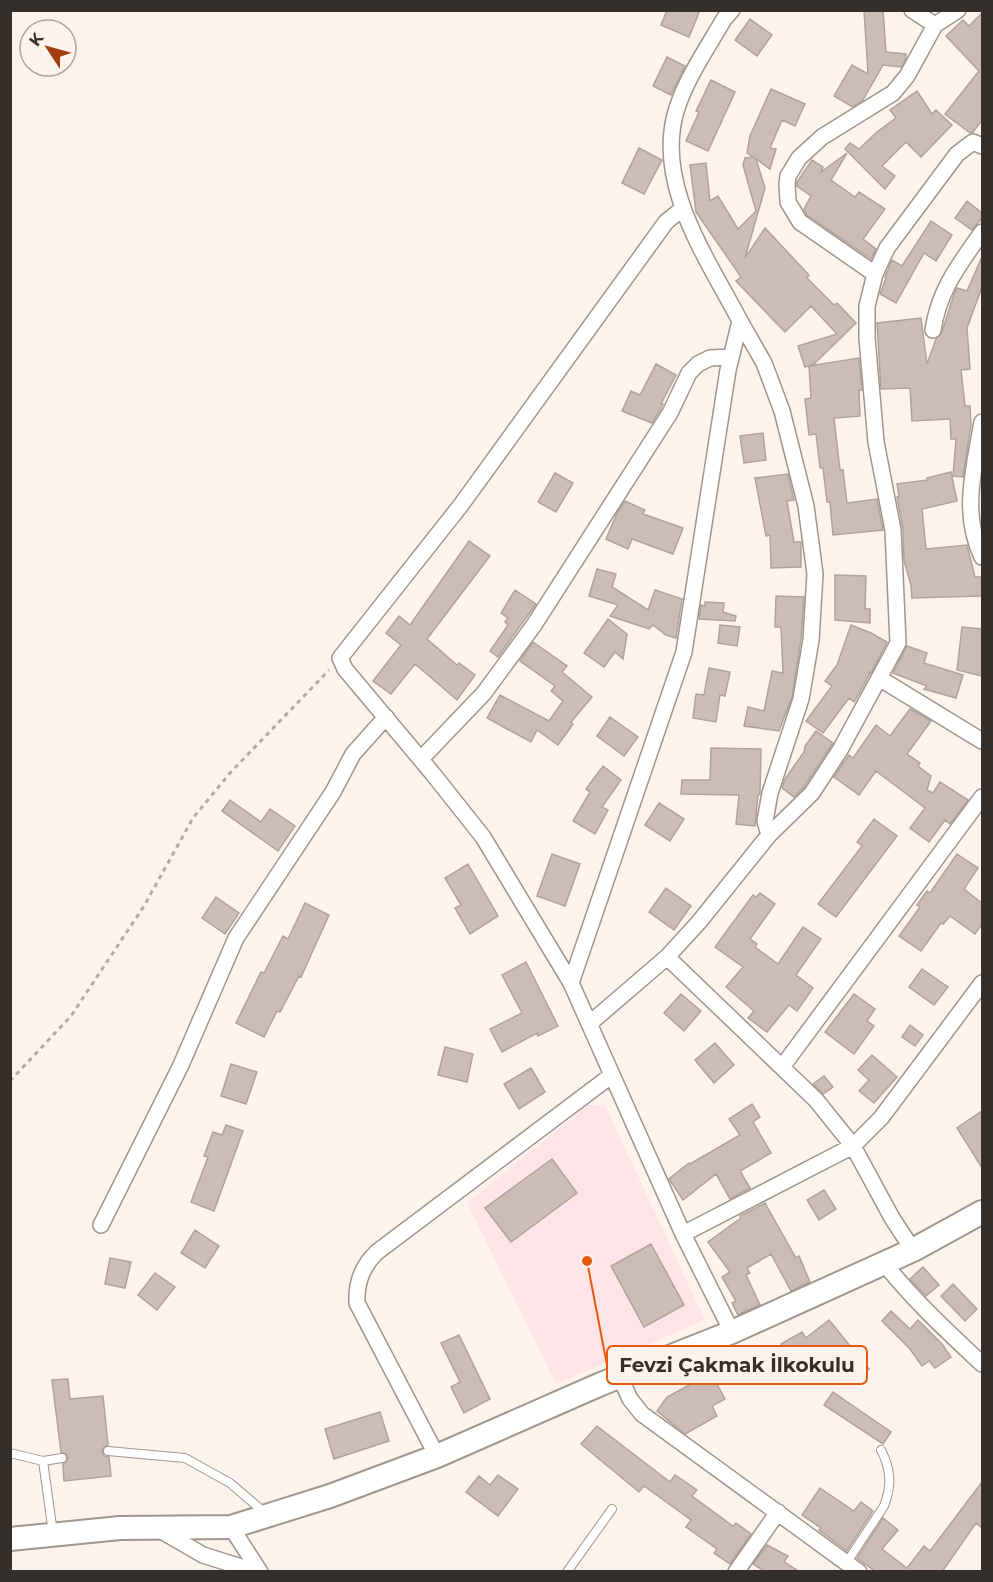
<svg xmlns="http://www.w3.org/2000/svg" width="993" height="1582" viewBox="0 0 993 1582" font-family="Montserrat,sans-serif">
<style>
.education{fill:#fee4e9}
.building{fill:#cbbdb5;stroke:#b0a39b;stroke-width:1.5}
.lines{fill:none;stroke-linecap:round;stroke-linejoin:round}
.lane-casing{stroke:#a2958d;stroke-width:10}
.street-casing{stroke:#a2958d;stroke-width:18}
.secondary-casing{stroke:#a2958d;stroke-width:26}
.path{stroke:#b4aba5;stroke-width:3;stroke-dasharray:4.5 4.5;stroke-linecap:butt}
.lane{stroke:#fff;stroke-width:8}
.street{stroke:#fff;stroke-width:15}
.secondary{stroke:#fff;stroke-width:22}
.leader{fill:none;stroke:#e8590c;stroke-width:2}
.callout-dot{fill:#e8590c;stroke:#fef3ec;stroke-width:2}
.callout{fill:#fef3ec;stroke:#e8590c;stroke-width:2}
.callout-label{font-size:20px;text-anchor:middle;font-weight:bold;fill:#342f2b}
</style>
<rect width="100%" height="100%" fill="#fef3ec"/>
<path class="education" d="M 588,1105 L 605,1105 L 705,1320 L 556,1384 L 467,1203 Z"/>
<path class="building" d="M 667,10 L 700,10 L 689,37 L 661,25 Z
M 864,10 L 883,10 L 886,52 L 906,54 L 906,58 L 901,67 L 883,65 L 863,100 L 853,107 L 834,96 L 852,65 L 868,74 Z
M 982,13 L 982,120 L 973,132 L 970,133 L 945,114 L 979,71 L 946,36 L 963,20 L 969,26 Z
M 750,19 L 772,35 L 757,56 L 735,40 Z
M 667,57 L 685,66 L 671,95 L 653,86 Z
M 711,80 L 735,92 L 708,151 L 686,141 L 699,112 L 696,111 Z
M 771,89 L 805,104 L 795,126 L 782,120 L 770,148 L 776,149 L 770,169 L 756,159 L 765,188 L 745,258 L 765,228 L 809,275 L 807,278 L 834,305 L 837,303 L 856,323 L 814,364 L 805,367 L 798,346 L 837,334 L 811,306 L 785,332 L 736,281 L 741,277 L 696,212 L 690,165 L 706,163 L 710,201 L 718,196 L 738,229 L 756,211 L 743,165 L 745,158 L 753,157 L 747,153 L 750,136 Z
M 917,91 L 932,114 L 936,110 L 952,125 L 921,157 L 906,142 L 882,166 L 895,176 L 885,189 L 845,149 L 850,143 L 859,149 L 878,131 L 896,118 L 890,110 Z
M 639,148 L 662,160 L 644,194 L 622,183 Z
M 847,153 L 831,180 L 855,197 L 859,192 L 885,209 L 863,239 L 876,249 L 871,259 L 807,215 L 804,209 L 811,196 L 797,186 L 797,182 L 812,160 L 823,167 L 821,172 Z
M 967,201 L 982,213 L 982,218 L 972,230 L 955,218 Z
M 931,221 L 952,235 L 936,261 L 924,253 L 896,303 L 880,294 L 886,278 L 885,277 L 892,260 L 902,266 Z
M 981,259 L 982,260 L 982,287 L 967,328 L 970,369 L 961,370 L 965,406 L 970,406 L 971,425 L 963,477 L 953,476 L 956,439 L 951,439 L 950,419 L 912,421 L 910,388 L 881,389 L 877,323 L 921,318 L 927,364 L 936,339 L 942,332 L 954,294 L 957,288 L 967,291 Z
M 859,358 L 862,390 L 859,390 L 860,416 L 834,418 L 840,470 L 843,470 L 847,503 L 877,499 L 883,530 L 833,535 L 830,502 L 827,502 L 823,468 L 820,468 L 816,434 L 809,435 L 805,399 L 811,398 L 809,366 Z
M 656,364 L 676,375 L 661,404 L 663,404 L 660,410 L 652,423 L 622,411 L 631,391 L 640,395 Z
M 763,433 L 766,460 L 744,463 L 740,436 Z
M 951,472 L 957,501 L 922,509 L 926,549 L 967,545 L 975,577 L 982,577 L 982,596 L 912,598 L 911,585 L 904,561 L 903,529 L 897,497 L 899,496 L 897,484 L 928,480 L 927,478 Z
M 555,473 L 573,483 L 556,512 L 538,502 Z
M 788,474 L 794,500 L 787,501 L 794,542 L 801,542 L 801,567 L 771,568 L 770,535 L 766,536 L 755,478 Z
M 625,501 L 645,510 L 643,514 L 683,528 L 673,554 L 632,539 L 628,549 L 606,539 L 617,513 Z
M 469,541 L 490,556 L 427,639 L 457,665 L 459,663 L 475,675 L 457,700 L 415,664 L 391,694 L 373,681 L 401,645 L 386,633 L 399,616 L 410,625 Z
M 597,569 L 616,574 L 612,587 L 648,610 L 655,590 L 682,599 L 676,638 L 666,635 L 653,625 L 649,629 L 610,616 L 618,605 L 589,596 Z
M 835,575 L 866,576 L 865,609 L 870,609 L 870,623 L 835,620 Z
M 515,590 L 536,604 L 498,657 L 490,651 L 508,625 L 505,622 L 508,618 L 501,613 Z
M 776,596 L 804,597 L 801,639 L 792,697 L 779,731 L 744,726 L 748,707 L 764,711 L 772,671 L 783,673 L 781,627 L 775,627 Z
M 705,602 L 724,603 L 723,612 L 736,616 L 735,621 L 699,619 L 701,605 L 705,606 Z
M 608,619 L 627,634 L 623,659 L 615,652 L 604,667 L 584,653 Z
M 720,625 L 740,627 L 737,646 L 718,643 Z
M 851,625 L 871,633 L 887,642 L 871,673 L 868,672 L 870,673 L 859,694 L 854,702 L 849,698 L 823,733 L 806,721 L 832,686 L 825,681 L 837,665 Z
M 962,627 L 982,629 L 982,676 L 957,670 Z
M 533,642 L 567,666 L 562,672 L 592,697 L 571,722 L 573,724 L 558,745 L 537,730 L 531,742 L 487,718 L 500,695 L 549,721 L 563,701 L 551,691 L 555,686 L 520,661 Z
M 907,646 L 927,653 L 924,663 L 963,675 L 956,698 L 924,689 L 927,686 L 893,673 Z
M 709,668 L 730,672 L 725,696 L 720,695 L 716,722 L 693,718 L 696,694 L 704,695 Z
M 910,709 L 931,721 L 907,754 L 920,763 L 918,766 L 931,776 L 927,790 L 933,793 L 940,782 L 968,800 L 950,824 L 945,820 L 929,842 L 910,828 L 925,808 L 876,771 L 859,795 L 834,777 L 849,755 L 853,758 L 876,725 L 890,736 Z
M 610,717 L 638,737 L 624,756 L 597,736 Z
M 816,731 L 833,743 L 804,787 L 794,797 L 782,788 L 785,779 L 804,752 L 805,746 Z
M 711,748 L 761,749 L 760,794 L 758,795 L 755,826 L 736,824 L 739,795 L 681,794 L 682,780 L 710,780 Z
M 603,766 L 621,780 L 602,807 L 608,810 L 595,834 L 573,821 L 590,792 L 586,789 Z
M 230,800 L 261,822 L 270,809 L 295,826 L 278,851 L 222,811 Z
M 659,803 L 684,819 L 670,841 L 645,825 Z
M 874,819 L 897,836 L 836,917 L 818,904 L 862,846 L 857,842 Z
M 552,854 L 580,864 L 565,906 L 537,896 Z
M 957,854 L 978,868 L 964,889 L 982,903 L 982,924 L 975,934 L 950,916 L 943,924 L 941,923 L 921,951 L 899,936 L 920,907 L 917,905 L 927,891 L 930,893 Z
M 468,864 L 498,916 L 470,934 L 455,908 L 461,905 L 445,878 Z
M 666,888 L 691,906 L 674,930 L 649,912 Z
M 760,893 L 775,904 L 750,939 L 757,944 L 755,947 L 778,964 L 803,927 L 821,939 L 796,975 L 813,988 L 797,1011 L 789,1005 L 767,1032 L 748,1018 L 754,1011 L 726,987 L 743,967 L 715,947 L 753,895 L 756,897 Z
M 216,897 L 239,913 L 225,934 L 202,918 Z
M 305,903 L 329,915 L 301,977 L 299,976 L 280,1012 L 277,1011 L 264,1037 L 236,1023 L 261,972 L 264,973 L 283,936 L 288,939 Z
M 526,962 L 558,1026 L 538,1036 L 537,1033 L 502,1052 L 490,1029 L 522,1013 L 502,975 Z
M 922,969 L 948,987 L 934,1005 L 909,987 Z
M 681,994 L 701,1011 L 684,1031 L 664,1013 Z
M 854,994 L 875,1009 L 867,1021 L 874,1026 L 854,1054 L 825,1032 Z
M 910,1025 L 923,1035 L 915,1046 L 902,1037 Z
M 715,1043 L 734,1065 L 714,1083 L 695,1060 Z
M 445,1047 L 473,1054 L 467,1082 L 438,1075 Z
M 872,1055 L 897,1077 L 874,1103 L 859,1091 L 869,1080 L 858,1070 Z
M 231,1064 L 257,1072 L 246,1104 L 221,1096 Z
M 531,1068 L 545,1092 L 519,1109 L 504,1084 Z
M 824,1076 L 833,1087 L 823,1094 L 813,1084 Z
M 752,1104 L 760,1117 L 753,1122 L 771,1153 L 740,1171 L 750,1188 L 730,1199 L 716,1174 L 683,1200 L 669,1179 L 689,1163 L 690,1164 L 740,1135 L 729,1119 Z
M 982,1111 L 982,1168 L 957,1128 Z
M 226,1125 L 243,1131 L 214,1211 L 191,1202 L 208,1157 L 204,1156 L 213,1132 L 222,1135 Z
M 552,1159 L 577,1193 L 511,1242 L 485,1208 Z
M 824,1190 L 836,1209 L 819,1220 L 807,1200 Z
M 765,1203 L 796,1258 L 799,1256 L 810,1282 L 791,1291 L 771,1254 L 747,1268 L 750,1273 L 746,1275 L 760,1305 L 738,1315 L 732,1303 L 736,1301 L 722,1277 L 730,1272 L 708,1242 L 741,1218 L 740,1216 Z
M 195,1230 L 219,1246 L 205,1268 L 181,1253 Z
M 651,1244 L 684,1305 L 644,1327 L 611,1266 Z
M 110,1258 L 131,1262 L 125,1288 L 105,1284 Z
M 923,1267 L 939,1285 L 926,1296 L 910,1279 Z
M 155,1273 L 175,1287 L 157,1310 L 138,1295 Z
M 953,1284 L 977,1309 L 965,1321 L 941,1296 Z
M 891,1311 L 910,1329 L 918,1320 L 942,1344 L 951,1357 L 935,1368 L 929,1361 L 922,1366 L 910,1349 L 882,1321 Z
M 829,1320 L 869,1369 L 855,1381 L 829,1349 L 773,1382 L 765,1371 L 788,1355 L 781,1344 L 802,1332 L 806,1338 Z
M 459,1335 L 490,1399 L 464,1413 L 451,1387 L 460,1382 L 441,1343 Z
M 711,1373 L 725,1399 L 712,1406 L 717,1416 L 685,1434 L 657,1411 L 667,1397 Z
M 68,1379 L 70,1399 L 103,1396 L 108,1445 L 104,1447 L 102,1451 L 104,1456 L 109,1457 L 111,1476 L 64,1481 L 63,1464 L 66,1462 L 68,1458 L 66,1454 L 61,1452 L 52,1380 Z
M 833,1392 L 891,1432 L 883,1444 L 824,1405 Z
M 380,1412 L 389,1441 L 334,1459 L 325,1429 Z
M 597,1426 L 670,1482 L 675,1475 L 697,1490 L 692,1496 L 733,1526 L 736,1523 L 751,1534 L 730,1564 L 714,1553 L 717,1549 L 686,1527 L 691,1520 L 644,1486 L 639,1492 L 581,1444 Z
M 498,1475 L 518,1489 L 498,1516 L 466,1492 L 479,1476 L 490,1485 Z
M 982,1482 L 982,1528 L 976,1523 L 942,1572 L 876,1572 L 857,1558 L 883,1518 L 898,1530 L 882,1549 L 907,1568 L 924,1546 L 930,1551 Z
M 820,1488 L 854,1511 L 861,1502 L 873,1511 L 847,1551 L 819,1530 L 821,1528 L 802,1515 Z
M 767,1545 L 788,1556 L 784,1562 L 800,1572 L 766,1572 L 753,1564 Z"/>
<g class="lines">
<g class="lane-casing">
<path id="lane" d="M 108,1451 L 185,1458 L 230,1483 L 264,1512
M 10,1453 L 43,1461 L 62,1458
M 43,1461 L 53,1533
M 847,1562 L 884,1506 C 892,1486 891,1469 881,1450
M 567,1572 L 612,1509"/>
</g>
<g class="street-casing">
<path id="street" d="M 912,10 L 935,25
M 682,209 L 666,222 L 461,505 L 340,658 L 345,669 L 433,774 L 483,837 L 571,983 L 683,1234 L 732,1332
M 875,274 L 800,222 L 788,202 L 787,184 L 788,176 L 799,158 L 822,137 L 893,93 L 907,76 L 935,25 L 958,10
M 740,321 L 764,363 L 782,411 L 806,506 L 815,574 L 811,640 L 801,699 L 770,793 L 765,821 L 769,835
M 933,330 C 939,289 960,264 982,232
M 982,422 C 974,469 961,513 982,557
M 879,678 L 982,741
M 421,759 L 484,693 L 534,625 L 670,413 L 689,373 L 698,364 L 710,358 L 731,357
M 667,957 L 816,1100 L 853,1146 L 892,1218 L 913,1250
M 571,983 L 684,652 L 728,370 L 740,321 C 707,258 653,182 677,108 C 687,77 708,47 724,19 L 732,10
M 589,1024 L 667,957 L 699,922 L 769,835 L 812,793 L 840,750 L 898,643 L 893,530 L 876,442 L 867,338 L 867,306 L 875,274 L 887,248 L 957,154 L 973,142 L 982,146
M 782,1067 L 982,797
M 101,1225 L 181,1065 L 236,938 L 333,792 L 353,754 L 386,717
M 683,1234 L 853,1146 L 881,1118 L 982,983
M 884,1263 C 913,1300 948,1332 982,1364
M 620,1377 L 630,1399 L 642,1414 L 859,1572
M 437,1456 L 357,1303 C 356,1282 362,1266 377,1252 L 612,1075
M 231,1527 L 260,1572
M 158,1529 L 203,1555 L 257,1572
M 736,1572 L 778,1512"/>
</g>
<g class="secondary-casing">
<path id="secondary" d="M 10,1539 L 120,1528 L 231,1527 L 330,1496 L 437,1456 L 601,1384 L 732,1332 L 913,1250 L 982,1212"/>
</g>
<path class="path" d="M 10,1081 L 71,1016 L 144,906 L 193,818 L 230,773 L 329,670"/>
<use href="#lane" class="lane"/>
<use href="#street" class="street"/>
<use href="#secondary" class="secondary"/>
</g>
<path class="leader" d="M587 1261L607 1365"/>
<circle class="callout-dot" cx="587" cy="1261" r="6"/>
<rect class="callout" x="607" y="1346" width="260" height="38" rx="6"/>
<g class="callout-label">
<text x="737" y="1372">Fevzi Çakmak İlkokulu</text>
</g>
<rect width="993" height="1582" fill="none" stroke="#342f2b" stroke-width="24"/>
<g transform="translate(48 48) rotate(306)"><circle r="28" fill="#fef3ec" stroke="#ada59f" stroke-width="1.5"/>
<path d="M0-4.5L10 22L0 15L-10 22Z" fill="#a23e0f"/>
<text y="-9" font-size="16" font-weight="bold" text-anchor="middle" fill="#342f2b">K</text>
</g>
</svg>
